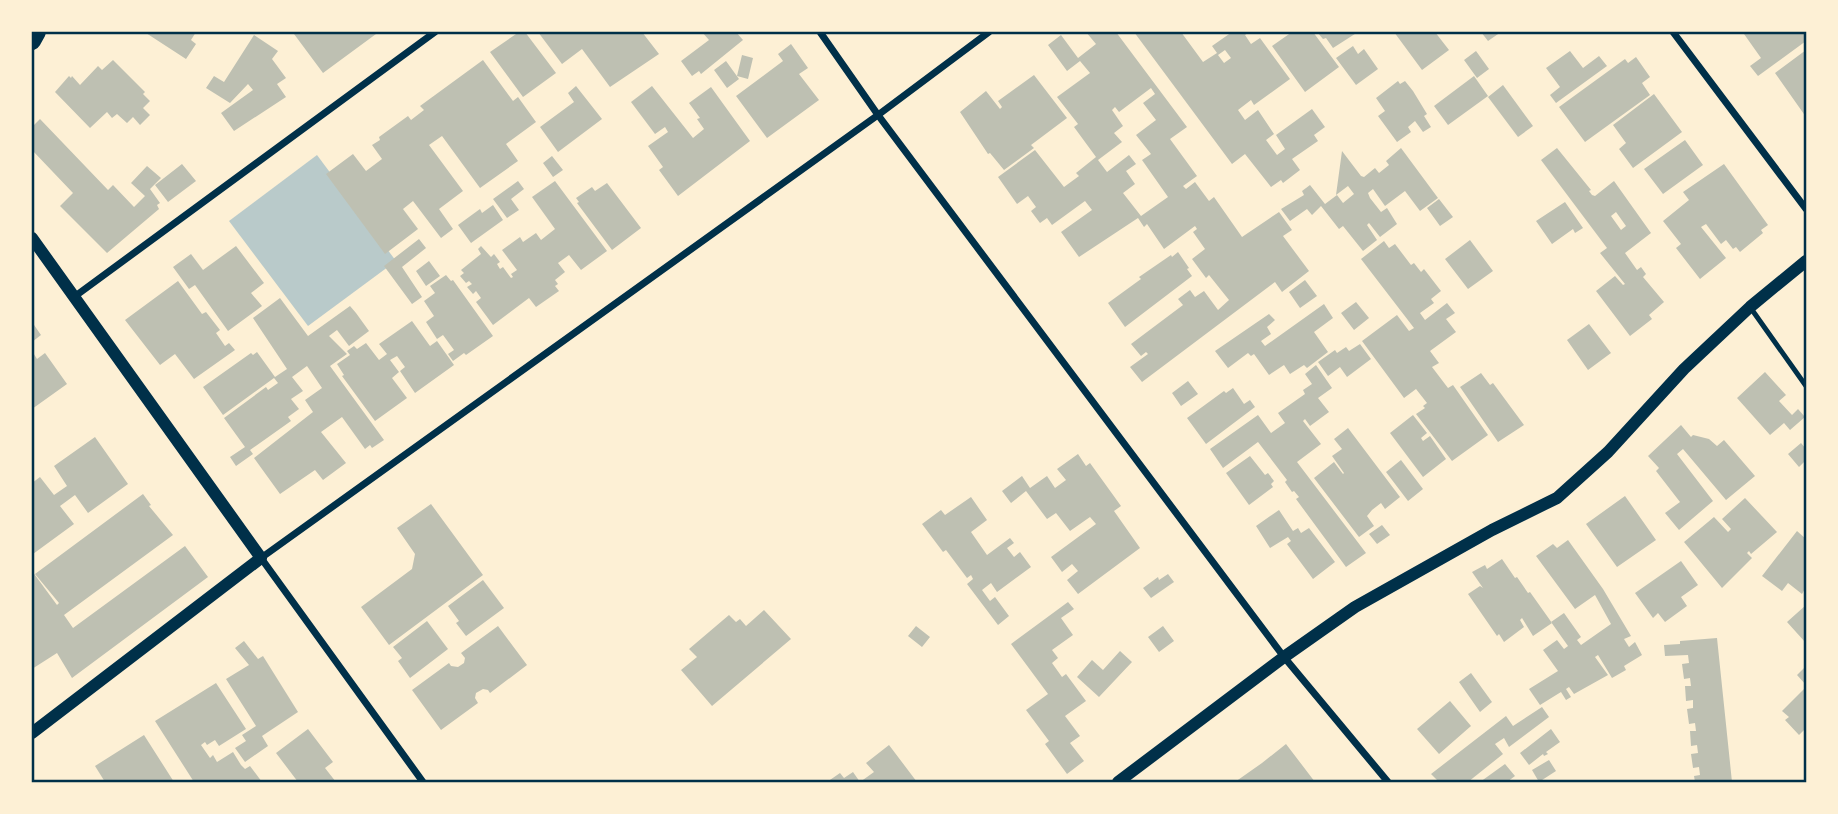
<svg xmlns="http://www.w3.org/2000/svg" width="1838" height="814" viewBox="0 0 1838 814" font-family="Rubik,sans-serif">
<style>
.green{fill:#b9caca}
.building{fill:#bec0b2;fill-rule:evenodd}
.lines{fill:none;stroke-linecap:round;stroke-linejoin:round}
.service{stroke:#003049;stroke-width:5}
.minor{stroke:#003049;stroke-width:7}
.tertiary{stroke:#003049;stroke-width:12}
.primary{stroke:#003049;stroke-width:18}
.neatline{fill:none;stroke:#003049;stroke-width:2.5}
</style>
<rect width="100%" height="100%" fill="#fdf0d5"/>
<path class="green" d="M 317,155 L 396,261 L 308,326 L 229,221 Z"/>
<path class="building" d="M 147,32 L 196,32 L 191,40 L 196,44 L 186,59 L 146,33 Z
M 298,32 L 374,32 L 376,34 L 323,73 L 294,34 Z
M 519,32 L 525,32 L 556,73 L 523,97 L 490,52 Z
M 538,32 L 642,32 L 659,54 L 610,87 L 582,49 L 562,64 Z
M 702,32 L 736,32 L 743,40 L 701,74 L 699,71 L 692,76 L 681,61 L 709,40 Z
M 1086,32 L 1116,32 L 1187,127 L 1170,139 L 1197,176 L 1183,186 L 1186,189 L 1195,182 L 1209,201 L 1214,197 L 1242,237 L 1279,212 L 1292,230 L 1283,236 L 1309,271 L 1282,292 L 1275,282 L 1142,382 L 1130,367 L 1148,354 L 1146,352 L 1141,356 L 1131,344 L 1183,305 L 1178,299 L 1190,290 L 1195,297 L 1204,291 L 1218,310 L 1229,300 L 1209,275 L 1206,278 L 1192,259 L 1205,249 L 1193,232 L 1197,229 L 1195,226 L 1164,249 L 1147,224 L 1144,227 L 1138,218 L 1079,257 L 1061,232 L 1092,210 L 1085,201 L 1052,225 L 1047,218 L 1040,223 L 1031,211 L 1036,207 L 1028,196 L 1017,204 L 998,177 L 1035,150 L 1064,187 L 1079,176 L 1076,173 L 1096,157 L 1074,127 L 1078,124 L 1057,97 L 1090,73 L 1080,61 L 1067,71 L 1048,45 L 1061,35 L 1078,58 L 1096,44 ZM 1151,88 L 1155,94 L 1143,103 L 1156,120 L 1136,135 L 1151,154 L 1142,160 L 1168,197 L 1141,216 L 1123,193 L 1135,184 L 1126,171 L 1136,164 L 1129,155 L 1107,172 L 1098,160 L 1122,142 L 1114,133 L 1123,126 L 1112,110 L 1115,107 L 1119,112 Z
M 1134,32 L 1181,32 L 1203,62 L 1217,53 L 1212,46 L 1232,32 L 1249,32 L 1245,35 L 1251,44 L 1260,38 L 1290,79 L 1254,105 L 1251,100 L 1238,110 L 1245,120 L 1258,110 L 1274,134 L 1266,140 L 1277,155 L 1285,149 L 1276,135 L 1312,109 L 1325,127 L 1314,135 L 1318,141 L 1292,159 L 1300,170 L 1283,183 L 1281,180 L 1271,187 L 1245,154 L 1232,164 ZM 1225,50 L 1231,58 L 1224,63 L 1218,55 Z
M 1292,32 L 1313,32 L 1339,67 L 1305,92 L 1272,46 Z
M 1317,32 L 1358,32 L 1333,48 L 1326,38 L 1323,39 Z
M 1394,32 L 1435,32 L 1449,50 L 1422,70 Z
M 1481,32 L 1501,32 L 1488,41 Z
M 1747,32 L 1806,32 L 1806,41 L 1758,76 L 1750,66 L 1761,58 L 1744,34 Z
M 254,35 L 278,51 L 272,59 L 286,78 L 277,84 L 286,97 L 234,131 L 221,113 L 253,90 L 248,84 L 230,103 L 206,88 L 214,76 L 224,82 Z
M 791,44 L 808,68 L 799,74 L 819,100 L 767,138 L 736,96 L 783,61 L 778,54 Z
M 1353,46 L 1358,54 L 1364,49 L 1378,69 L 1356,85 L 1336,58 Z
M 1806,50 L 1806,117 L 1775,73 Z
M 1476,51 L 1489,69 L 1477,78 L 1464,60 Z
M 1570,51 L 1583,68 L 1599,56 L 1607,66 L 1556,103 L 1550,95 L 1560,87 L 1546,68 Z
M 742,55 L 753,58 L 748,79 L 737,76 Z
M 1636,57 L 1650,77 L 1642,83 L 1650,95 L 1585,142 L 1559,107 L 1625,59 L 1628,63 Z
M 113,60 L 145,92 L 143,94 L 150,101 L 143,108 L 150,115 L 140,125 L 133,117 L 127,123 L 117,114 L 112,118 L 107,112 L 90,128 L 55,92 L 69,76 L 71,78 L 72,76 L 80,85 L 98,66 L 102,70 Z
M 483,60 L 513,101 L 518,97 L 536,122 L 506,144 L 518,161 L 480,188 L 442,136 L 429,145 L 463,191 L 439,209 L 453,229 L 441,238 L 413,201 L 403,209 L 418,229 L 385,254 L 326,174 L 353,154 L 366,171 L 382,159 L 372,145 L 380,140 L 379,137 L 408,116 L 411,120 L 424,110 L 420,106 Z
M 726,61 L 739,79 L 727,88 L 714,70 Z
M 1034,75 L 1067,118 L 1031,145 L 1034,148 L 1004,170 L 990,153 L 988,154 L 960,112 L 986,91 L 1000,109 L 1002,107 L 998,101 Z
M 1474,76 L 1488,96 L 1448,125 L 1434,106 Z
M 1398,81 L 1400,84 L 1405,81 L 1413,91 L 1427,114 L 1424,116 L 1431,127 L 1423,132 L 1415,121 L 1408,127 L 1411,132 L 1397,142 L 1378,116 L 1385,111 L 1376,98 Z
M 1503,85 L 1533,126 L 1518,137 L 1488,97 Z
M 576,86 L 602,119 L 558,152 L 540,127 L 574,102 L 568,93 Z
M 652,86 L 693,138 L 704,129 L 697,119 L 700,118 L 689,103 L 711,87 L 750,141 L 678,196 L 659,170 L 663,167 L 648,146 L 668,132 L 665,127 L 655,134 L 631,102 Z
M 1654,94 L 1682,132 L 1633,168 L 1619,149 L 1626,143 L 1613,125 Z
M 40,119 L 108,190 L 113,185 L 134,207 L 145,196 L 131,183 L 147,166 L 161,178 L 150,189 L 160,203 L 157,205 L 159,209 L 107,253 L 60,206 L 73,193 L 32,150 L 32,127 Z
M 1685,140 L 1703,165 L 1663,194 L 1644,169 Z
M 1401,148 L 1438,198 L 1420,211 L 1405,191 L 1385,206 L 1373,189 L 1368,193 L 1370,198 L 1381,212 L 1387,208 L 1397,224 L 1380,237 L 1369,223 L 1367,225 L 1377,240 L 1363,251 L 1343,226 L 1339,229 L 1321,206 L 1312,215 L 1307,209 L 1290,221 L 1281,209 L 1304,195 L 1302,191 L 1310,185 L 1325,204 L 1337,195 L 1343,203 L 1354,194 L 1348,186 L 1336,195 L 1342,151 L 1361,176 L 1364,177 L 1375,168 L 1379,173 L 1389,165 L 1386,161 Z
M 1557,148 L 1591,190 L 1589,191 L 1592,195 L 1595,196 L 1614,181 L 1651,233 L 1625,253 L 1637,270 L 1641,267 L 1646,274 L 1643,277 L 1664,302 L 1649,315 L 1652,319 L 1630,336 L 1596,291 L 1615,276 L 1623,285 L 1625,284 L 1600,253 L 1607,248 L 1541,160 ZM 1616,212 L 1626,226 L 1621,230 L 1611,216 Z
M 552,156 L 563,170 L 553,177 L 543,163 Z
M 182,164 L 196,181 L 168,202 L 155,185 Z
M 1724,164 L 1768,225 L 1761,230 L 1763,233 L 1740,252 L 1736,247 L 1733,249 L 1726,240 L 1721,244 L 1706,224 L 1701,227 L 1726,258 L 1700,279 L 1676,248 L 1681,244 L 1663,221 L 1689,200 L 1683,192 Z
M 518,181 L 524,189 L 511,199 L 519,210 L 507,218 L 493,199 Z
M 555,181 L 607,251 L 581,270 L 569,255 L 558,263 L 565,272 L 555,280 L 558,284 L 555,286 L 559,291 L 536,307 L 529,298 L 493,325 L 476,302 L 481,298 L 476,291 L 473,294 L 467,287 L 472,284 L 469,281 L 466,283 L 460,276 L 464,273 L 461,270 L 481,254 L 478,249 L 481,246 L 491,257 L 494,254 L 500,262 L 497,264 L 500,269 L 503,267 L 511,278 L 513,277 L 511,274 L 517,270 L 502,250 L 520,237 L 523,242 L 536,233 L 541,240 L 555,229 L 532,197 Z
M 607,183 L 641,228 L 612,250 L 577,203 L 579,202 L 576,198 L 592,187 L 595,191 Z
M 1439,199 L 1453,217 L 1440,226 L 1427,208 Z
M 1565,202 L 1583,228 L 1575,233 L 1573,229 L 1552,244 L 1536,221 Z
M 493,205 L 503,220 L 471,243 L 458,225 L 480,209 L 482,213 Z
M 419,239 L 426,248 L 402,267 L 422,297 L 412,304 L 384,266 Z
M 1470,240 L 1493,271 L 1468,289 L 1445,259 Z
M 1384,241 L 1389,248 L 1395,244 L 1411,265 L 1414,263 L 1421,272 L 1424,269 L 1441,291 L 1431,299 L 1434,303 L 1420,313 L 1425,320 L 1447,303 L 1455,313 L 1446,319 L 1456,332 L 1430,351 L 1439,363 L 1432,367 L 1448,388 L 1453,385 L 1488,435 L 1452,461 L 1416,414 L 1425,408 L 1423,406 L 1427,403 L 1416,389 L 1404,398 L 1362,341 L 1397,315 L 1409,331 L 1414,328 L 1361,259 Z
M 236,246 L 264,283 L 251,293 L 262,306 L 228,331 L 195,285 L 189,289 L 173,267 L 191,254 L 203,270 Z
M 1178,252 L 1189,268 L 1187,269 L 1192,276 L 1125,327 L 1108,303 L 1141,279 L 1139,277 L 1171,255 L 1172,257 Z
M 429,261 L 440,276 L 426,286 L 416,271 Z
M 446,275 L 451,281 L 453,280 L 493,336 L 466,355 L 464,353 L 453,361 L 448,354 L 454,350 L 443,335 L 437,339 L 426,322 L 434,316 L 424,301 L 435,293 L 430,286 Z
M 1305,280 L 1317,296 L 1300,308 L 1289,292 Z
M 178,281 L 202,314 L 206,312 L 220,330 L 216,333 L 225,346 L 229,343 L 235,350 L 194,379 L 175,354 L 160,365 L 125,320 Z
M 280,298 L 308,336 L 350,306 L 356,313 L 369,331 L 349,346 L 337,330 L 329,336 L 347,354 L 330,366 L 384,440 L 372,448 L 370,445 L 365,449 L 342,417 L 321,432 L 346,463 L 323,480 L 315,470 L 280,494 L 254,458 L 313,412 L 305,400 L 322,388 L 307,366 L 292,377 L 303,391 L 291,399 L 299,409 L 288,417 L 291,421 L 250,450 L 253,454 L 236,466 L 230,457 L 245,447 L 224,418 L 266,387 L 268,390 L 278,383 L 274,378 L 223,415 L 203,387 L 251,353 L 253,355 L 257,352 L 275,377 L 287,369 L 253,318 Z
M 1356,302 L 1369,318 L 1354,330 L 1341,313 Z
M 1324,304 L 1333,318 L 1314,332 L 1328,352 L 1307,368 L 1304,365 L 1290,374 L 1284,365 L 1269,375 L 1254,354 L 1251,356 L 1248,353 L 1228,368 L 1215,351 L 1269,314 L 1275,320 L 1267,327 L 1271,334 L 1261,341 L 1265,346 Z
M 412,321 L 430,346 L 437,341 L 454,365 L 415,393 L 400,371 L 405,367 L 397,356 L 390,360 L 399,372 L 392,378 L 407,398 L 375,421 L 342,376 L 344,375 L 337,364 L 350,355 L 347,351 L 354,346 L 357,349 L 366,343 L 379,360 L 387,354 L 379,344 Z
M 32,322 L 41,335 L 32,342 Z
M 1589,324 L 1611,353 L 1588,370 L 1567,340 Z
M 1360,344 L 1371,359 L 1347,377 L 1340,367 L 1328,376 L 1318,362 L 1335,350 L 1337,353 L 1346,347 L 1349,351 Z
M 32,351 L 37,359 L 45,353 L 67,384 L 32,409 Z
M 1316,365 L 1332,388 L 1318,398 L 1329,412 L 1310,426 L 1305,419 L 1303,421 L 1321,444 L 1297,462 L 1366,553 L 1346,567 L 1296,499 L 1299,497 L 1294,491 L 1292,492 L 1285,482 L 1287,480 L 1258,442 L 1223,468 L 1210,449 L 1258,415 L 1271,433 L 1285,423 L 1278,413 L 1305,394 L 1303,390 L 1312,384 L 1305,374 Z
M 1765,372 L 1786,395 L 1779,401 L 1792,415 L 1798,409 L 1805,417 L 1790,430 L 1784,423 L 1770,435 L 1737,398 Z
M 1481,373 L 1490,385 L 1493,383 L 1524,425 L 1498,442 L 1460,387 Z
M 1188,381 L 1198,394 L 1181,406 L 1172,393 Z
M 1233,388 L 1244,404 L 1250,400 L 1255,407 L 1206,444 L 1187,418 L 1224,391 L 1226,393 Z
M 1413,415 L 1427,433 L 1421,438 L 1423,441 L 1430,436 L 1446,459 L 1423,477 L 1390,433 Z
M 1681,425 L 1691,437 L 1693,435 L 1709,439 L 1717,446 L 1724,440 L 1755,476 L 1726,500 L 1683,449 L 1677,454 L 1713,501 L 1679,530 L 1665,513 L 1680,502 L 1656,471 L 1659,468 L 1648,456 Z
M 1348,428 L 1400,497 L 1385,509 L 1381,503 L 1372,510 L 1367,516 L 1374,526 L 1359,537 L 1314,478 L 1334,462 L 1343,474 L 1344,473 L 1332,456 L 1342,449 L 1334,439 Z
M 95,437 L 128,484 L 88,513 L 75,495 L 60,506 L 74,524 L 33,554 L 32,483 L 40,477 L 54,495 L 67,486 L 54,466 Z
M 1801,443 L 1806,449 L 1806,460 L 1799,467 L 1788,454 Z
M 1078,454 L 1086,466 L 1090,463 L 1121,506 L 1114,511 L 1140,548 L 1078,594 L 1067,580 L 1078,571 L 1072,564 L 1062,572 L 1051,557 L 1096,524 L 1090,517 L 1070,531 L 1056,513 L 1047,519 L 1026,491 L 1011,503 L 1002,491 L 1022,476 L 1030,488 L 1047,476 L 1055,488 L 1066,480 L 1057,469 Z
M 1250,456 L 1265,475 L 1268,473 L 1274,481 L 1271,484 L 1273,487 L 1249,505 L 1226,473 Z
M 1401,460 L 1423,489 L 1408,501 L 1386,472 Z
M 143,494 L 151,505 L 149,506 L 173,535 L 64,615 L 73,628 L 185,546 L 208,577 L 72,678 L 57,653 L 32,669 L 32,571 L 57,605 L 59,603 L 35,574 Z
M 1625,496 L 1656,540 L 1617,567 L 1586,524 Z
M 971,497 L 987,520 L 971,532 L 987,555 L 1010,538 L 1014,543 L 1007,548 L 1014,557 L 1020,552 L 1031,567 L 997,592 L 991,583 L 982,590 L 990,601 L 995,597 L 1009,616 L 998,625 L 967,584 L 973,579 L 971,575 L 967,578 L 946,550 L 943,552 L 922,524 L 941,510 L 945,515 Z
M 1745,498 L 1777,532 L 1751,554 L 1749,551 L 1747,553 L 1752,558 L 1722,588 L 1684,542 L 1714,517 L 1728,532 L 1731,529 L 1722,519 Z
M 431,504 L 483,575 L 389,645 L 361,607 L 412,569 L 415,554 L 397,528 Z
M 1279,510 L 1293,531 L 1298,528 L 1301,533 L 1309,528 L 1335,562 L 1313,579 L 1287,544 L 1291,541 L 1288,537 L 1270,548 L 1256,526 Z
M 1382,525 L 1390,535 L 1377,544 L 1369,534 Z
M 1797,531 L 1806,539 L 1806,587 L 1802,594 L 1788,583 L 1782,591 L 1762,576 Z
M 1568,540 L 1603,589 L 1631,636 L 1624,639 L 1629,647 L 1635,642 L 1642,655 L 1624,666 L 1626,670 L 1612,678 L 1598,655 L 1595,657 L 1608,675 L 1574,694 L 1569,687 L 1566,689 L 1571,697 L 1566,700 L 1561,692 L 1540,705 L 1529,689 L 1558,671 L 1543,650 L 1557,640 L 1564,649 L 1568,646 L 1551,622 L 1564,613 L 1581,637 L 1577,640 L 1581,645 L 1611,624 L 1595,595 L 1575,609 L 1536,556 L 1553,544 L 1557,548 Z
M 1502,559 L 1515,578 L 1517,577 L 1528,593 L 1530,592 L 1552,623 L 1533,636 L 1522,618 L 1520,620 L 1524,627 L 1504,642 L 1499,634 L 1497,636 L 1468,594 L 1480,586 L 1483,588 L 1472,572 L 1485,565 L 1487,569 Z
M 1681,561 L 1698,585 L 1681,597 L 1687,606 L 1665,622 L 1658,613 L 1653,618 L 1635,593 Z
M 1168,574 L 1174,582 L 1151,598 L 1143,588 L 1158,577 L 1159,580 Z
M 483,580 L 504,608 L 466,636 L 456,623 L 459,621 L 448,606 Z
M 1068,602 L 1074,609 L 1061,618 L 1073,635 L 1052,650 L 1058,658 L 1052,663 L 1062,677 L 1066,674 L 1086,701 L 1065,716 L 1080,736 L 1070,743 L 1084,761 L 1067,774 L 1045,744 L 1049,741 L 1026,710 L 1048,694 L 1011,644 Z
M 1806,605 L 1806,641 L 1805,642 L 1787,622 Z
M 764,610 L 791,639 L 712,706 L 681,670 L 697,657 L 689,649 L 729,615 L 736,622 L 740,619 L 746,626 Z
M 427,621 L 448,649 L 410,678 L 398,661 L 402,658 L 393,647 Z
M 498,626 L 527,665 L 490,693 L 488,690 L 483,689 L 476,693 L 475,698 L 478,703 L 441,730 L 412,690 L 449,663 L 451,666 L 458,667 L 464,663 L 465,658 L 461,653 Z
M 916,626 L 930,637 L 922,647 L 908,636 Z
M 1163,626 L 1174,641 L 1159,652 L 1148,637 Z
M 1717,638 L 1732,782 L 1695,782 L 1694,776 L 1700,775 L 1699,767 L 1693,768 L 1691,754 L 1698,753 L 1697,745 L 1691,746 L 1690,731 L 1696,731 L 1695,723 L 1689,724 L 1687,709 L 1693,708 L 1693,700 L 1686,701 L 1685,686 L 1691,686 L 1690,678 L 1684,679 L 1682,664 L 1689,663 L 1688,655 L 1665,656 L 1664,645 L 1680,644 L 1680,641 Z
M 244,641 L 258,659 L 263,656 L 298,712 L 262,736 L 268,746 L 245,762 L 235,748 L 246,741 L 242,735 L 256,726 L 226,679 L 249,665 L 235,648 Z
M 1120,651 L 1132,662 L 1099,697 L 1077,677 L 1092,660 L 1103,670 Z
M 1806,666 L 1806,685 L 1797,675 Z
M 1471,673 L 1492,702 L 1480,712 L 1459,682 Z
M 216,683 L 246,729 L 219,746 L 215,740 L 207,745 L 205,742 L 201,745 L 210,758 L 213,755 L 217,762 L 233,752 L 241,765 L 245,769 L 250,766 L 262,782 L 194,782 L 155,721 Z
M 1806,687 L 1806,728 L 1799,735 L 1785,720 L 1789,717 L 1782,711 Z
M 1450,701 L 1471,726 L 1439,754 L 1417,729 Z
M 1542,707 L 1549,717 L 1509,747 L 1504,738 L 1495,744 L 1503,754 L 1468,782 L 1439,782 L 1431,774 L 1506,716 L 1513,726 Z
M 308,729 L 333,762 L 325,768 L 336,782 L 298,782 L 276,753 Z
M 1551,729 L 1560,742 L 1546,752 L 1548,754 L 1544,756 L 1543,754 L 1529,765 L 1520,753 Z
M 144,735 L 174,782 L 105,782 L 95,766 Z
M 1286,744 L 1315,782 L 1235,782 L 1262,763 Z
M 889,745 L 917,782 L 827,782 L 840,773 L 844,778 L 853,772 L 860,782 L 874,772 L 866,763 Z
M 1549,760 L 1556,771 L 1539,782 L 1532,770 Z
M 1505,764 L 1515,776 L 1507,782 L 1480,782 Z"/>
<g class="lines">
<path class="service" d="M 1750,307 L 1806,386"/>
<path class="minor" d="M 820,32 L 878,115 L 1284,657 L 1388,782
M 1673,32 L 1806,209
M 74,297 L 435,32
M 423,782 L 261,558 L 878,115 L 989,32"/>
<path class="tertiary" d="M 32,238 L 261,558 L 32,733
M 1118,782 L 1284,657 L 1355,607 L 1492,530 L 1557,498 L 1608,452 L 1684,369 L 1750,307 L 1806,261"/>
<path class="primary" d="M 32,41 L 37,32"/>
</g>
<rect width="1838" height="814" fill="none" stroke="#fdf0d5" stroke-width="66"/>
<rect x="33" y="33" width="1772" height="748" class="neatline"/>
</svg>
